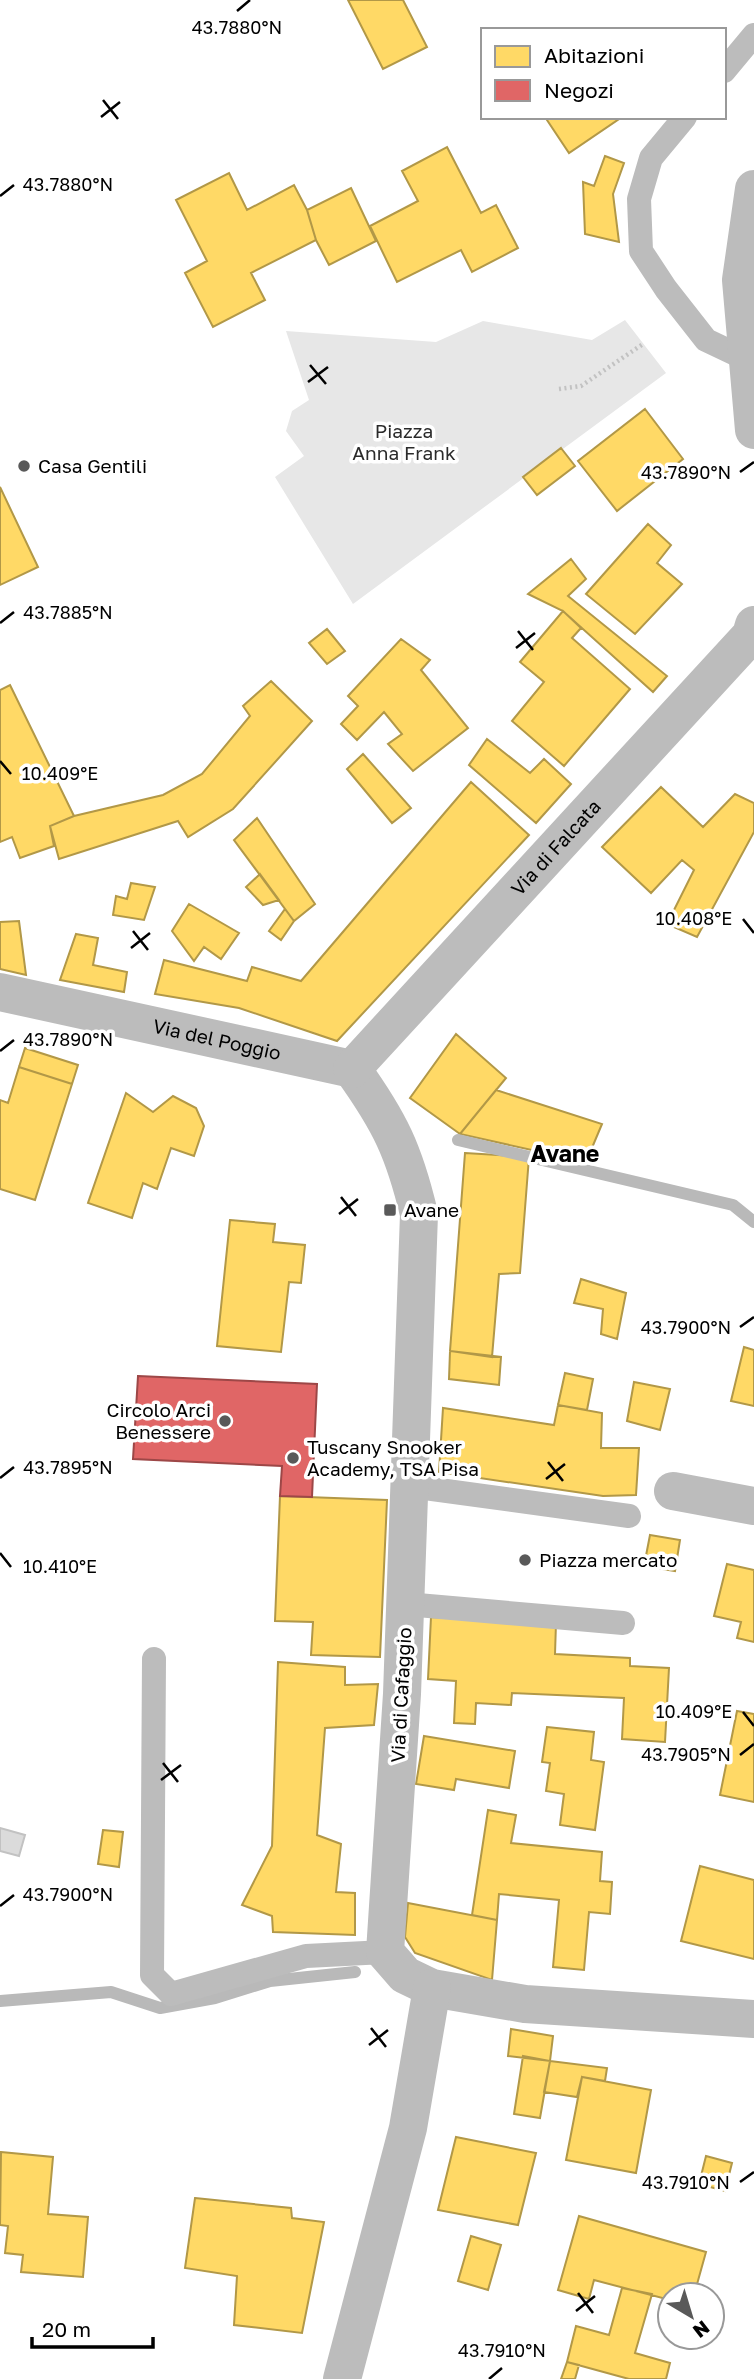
<svg xmlns="http://www.w3.org/2000/svg" width="754" height="2379" viewBox="0 0 754 2379" font-family="'Golos Text',sans-serif">
<style>
.green{fill:#e7e7e7}
.homes{fill:#ffd966;stroke:#b29847;stroke-width:2}
.shops{fill:#e06666;stroke:#9d4747;stroke-width:2}
.lines{fill:none;stroke-linecap:round;stroke-linejoin:round}
.stream{stroke:#b9b9b9;stroke-width:12}
.building{fill:#dbdbdb;stroke:#c2c2c2;stroke-width:2}
.path{stroke:#c2c2c2;stroke-width:4.5;stroke-dasharray:2 3.5;stroke-linecap:butt}
.lane{stroke:#bcbcbc;stroke-width:24}
.street{stroke:#bcbcbc;stroke-width:38}
.ticks{fill:none;stroke:#000;stroke-width:2.5}
.poi-dot{fill:#595959;stroke:#fff;stroke-width:2.5}
.labels{text-anchor:middle;stroke-width:7;stroke-linejoin:round;paint-order:stroke}
.park-label{font-size:19px;fill:#2b2b2b;stroke:#fff}
.poi-label{font-size:19px;fill:#000;stroke:#fff;text-anchor:start}
.street-label{font-size:19px;fill:#000;stroke:#fff}
.quarter-label{font-size:23px;font-weight:bold;fill:#000;stroke:#fff}
.ticks-label{font-size:18px;text-anchor:middle;fill:#000;stroke:#fff;stroke-width:7;stroke-linejoin:round;paint-order:stroke}
</style>
<rect width="100%" height="100%" fill="#fff"/>
<path class="green" d="M 625,320 L 666,373 L 353,604 L 275,477 L 304,456 L 286,431 L 292,411 L 309,400 L 286,331 L 436,342 L 483,321 L 592,340 Z"/>
<path class="homes" d="M 348,0 L 403,0 L 427,47 L 383,69 Z
M 545,117 L 617,117 L 619,119 L 569,153 Z
M 447,147 L 481,213 L 496,205 L 518,248 L 472,272 L 461,250 L 397,282 L 370,226 L 418,201 L 402,171 Z
M 605,156 L 624,163 L 613,194 L 619,242 L 585,234 L 583,182 L 594,186 Z
M 229,173 L 247,210 L 294,185 L 307,210 L 316,240 L 251,273 L 265,300 L 213,327 L 185,273 L 207,261 L 176,200 Z
M 351,188 L 376,241 L 329,265 L 316,240 L 307,210 Z
M 645,409 L 683,459 L 617,511 L 578,461 Z
M 561,448 L 575,466 L 537,495 L 523,477 Z
M 0,487 L 38,567 L 0,585 Z
M 648,524 L 671,545 L 657,563 L 682,584 L 635,634 L 586,594 Z
M 571,559 L 586,579 L 568,596 L 667,676 L 653,692 L 563,611 L 528,594 Z
M 563,611 L 581,628 L 572,638 L 630,689 L 564,766 L 512,721 L 544,682 L 520,662 Z
M 327,629 L 345,651 L 327,664 L 309,643 Z
M 401,639 L 430,660 L 421,670 L 468,728 L 413,771 L 388,744 L 402,734 L 384,712 L 357,740 L 341,724 L 358,706 L 348,696 Z
M 271,681 L 312,721 L 233,809 L 188,837 L 178,821 L 59,859 L 50,826 L 74,816 L 163,795 L 202,774 L 250,716 L 243,706 Z
M 10,685 L 74,816 L 50,826 L 54,846 L 20,858 L 12,837 L 0,842 L 0,690 Z
M 487,739 L 530,773 L 544,759 L 571,784 L 536,823 L 469,765 Z
M 363,754 L 411,808 L 392,823 L 347,769 Z
M 471,782 L 529,835 L 337,1041 L 239,1008 L 155,994 L 164,960 L 247,981 L 252,967 L 301,981 Z
M 661,787 L 703,827 L 735,794 L 754,803 L 754,832 L 697,937 L 667,924 L 694,870 L 682,860 L 651,893 L 602,847 Z
M 257,818 L 315,904 L 294,921 L 234,840 Z
M 260,874 L 279,900 L 263,905 L 246,887 Z
M 131,883 L 155,887 L 144,920 L 113,915 L 116,896 L 127,899 Z
M 189,904 L 239,933 L 221,959 L 204,947 L 194,961 L 172,931 Z
M 285,909 L 294,921 L 281,940 L 269,931 Z
M 19,921 L 26,975 L 0,969 L 0,922 Z
M 76,934 L 98,938 L 93,965 L 127,972 L 124,992 L 60,980 Z
M 456,1034 L 506,1078 L 460,1134 L 410,1098 Z
M 25,1048 L 78,1065 L 72,1084 L 19,1067 Z
M 19,1067 L 72,1084 L 35,1200 L 0,1189 L 0,1100 L 8,1103 Z
M 496,1090 L 602,1124 L 586,1162 L 460,1134 Z
M 126,1093 L 153,1112 L 173,1096 L 196,1108 L 204,1126 L 194,1156 L 171,1148 L 157,1189 L 143,1183 L 132,1218 L 88,1203 Z
M 465,1153 L 529,1157 L 520,1273 L 499,1274 L 492,1357 L 450,1351 Z
M 230,1220 L 275,1224 L 273,1242 L 305,1245 L 301,1283 L 289,1282 L 281,1352 L 217,1346 Z
M 581,1279 L 626,1293 L 617,1339 L 601,1334 L 603,1309 L 574,1303 Z
M 744,1347 L 754,1350 L 754,1406 L 731,1401 Z
M 450,1351 L 501,1357 L 499,1385 L 449,1379 Z
M 565,1373 L 593,1379 L 587,1410 L 558,1405 Z
M 634,1382 L 670,1389 L 660,1430 L 627,1421 Z
M 558,1405 L 602,1413 L 601,1448 L 639,1448 L 636,1495 L 603,1496 L 439,1472 L 443,1408 L 554,1425 Z
M 280,1496 L 387,1500 L 380,1657 L 311,1655 L 313,1622 L 275,1621 Z
M 650,1535 L 680,1540 L 675,1571 L 644,1566 Z
M 727,1564 L 754,1570 L 754,1642 L 737,1638 L 741,1622 L 714,1616 Z
M 431,1617 L 556,1623 L 555,1654 L 630,1658 L 630,1666 L 669,1668 L 665,1742 L 622,1739 L 624,1698 L 512,1693 L 511,1705 L 476,1703 L 475,1724 L 454,1723 L 456,1681 L 428,1679 Z
M 278,1662 L 345,1667 L 345,1685 L 378,1684 L 374,1725 L 325,1728 L 317,1835 L 341,1844 L 336,1892 L 355,1893 L 355,1935 L 273,1932 L 272,1916 L 242,1905 L 272,1846 Z
M 737,1711 L 754,1714 L 754,1802 L 720,1795 Z
M 547,1727 L 594,1732 L 591,1760 L 604,1762 L 595,1830 L 560,1825 L 564,1794 L 546,1791 L 550,1763 L 542,1762 Z
M 424,1736 L 515,1751 L 509,1788 L 456,1779 L 454,1790 L 416,1784 Z
M 488,1810 L 516,1815 L 511,1843 L 602,1852 L 600,1881 L 612,1882 L 610,1914 L 589,1912 L 584,1970 L 553,1967 L 559,1900 L 499,1894 L 497,1920 L 472,1915 Z
M 103,1830 L 123,1832 L 119,1867 L 98,1864 Z
M 700,1866 L 754,1880 L 754,1959 L 681,1941 Z
M 408,1903 L 497,1920 L 492,1980 L 415,1953 L 405,1937 Z
M 511,2029 L 553,2036 L 550,2061 L 508,2056 Z
M 523,2056 L 550,2061 L 540,2118 L 514,2114 Z
M 550,2061 L 607,2068 L 605,2081 L 582,2077 L 577,2097 L 544,2092 Z
M 582,2077 L 651,2090 L 636,2173 L 566,2160 Z
M 456,2137 L 536,2153 L 518,2225 L 438,2210 Z
M 1,2152 L 53,2157 L 48,2214 L 88,2217 L 83,2277 L 21,2272 L 23,2255 L 5,2253 L 8,2226 L 0,2225 Z
M 706,2156 L 732,2163 L 725,2191 L 699,2184 Z
M 195,2198 L 291,2208 L 292,2218 L 324,2222 L 302,2333 L 234,2325 L 237,2276 L 185,2268 Z
M 579,2216 L 706,2252 L 694,2295 L 670,2295 L 670,2300 L 594,2280 L 589,2299 L 558,2290 Z
M 471,2236 L 501,2245 L 488,2290 L 458,2281 Z
M 622,2288 L 652,2294 L 635,2353 L 670,2363 L 666,2379 L 629,2379 L 567,2362 L 576,2326 L 609,2335 Z
M 567,2362 L 579,2365 L 575,2379 L 561,2379 Z"/>
<path class="shops" d="M 138,1376 L 317,1384 L 312,1497 L 280,1496 L 282,1466 L 133,1459 Z"/>
<g class="lines">
<path class="stream" d="M 458,1140 L 733,1205 L 754,1222
M 0,2001 L 111,1992 L 160,2008 L 215,1998 L 270,1981 L 355,1972"/>
</g>
<path class="building" d="M 0,1828 L 25,1835 L 19,1856 L 0,1851 Z"/>
<g class="lines">
<path class="path" d="M 559,389 L 581,386 L 643,344"/>
<path class="lane" d="M 724,71 L 754,35
M 685,117 L 651,158 L 639,199 L 641,251 L 666,289 L 706,340 L 746,359
M 410,1486 L 629,1516
M 406,1604 L 623,1623
M 154,1659 L 152,1975 L 171,1994 L 306,1956 L 385,1952"/>
<g class="street">
<path d="M 754,189 L 741,280 L 754,430"/>
<path id="s1" d="M 0,992 L 352,1069"/>
<path d="M 352,1069 C 390,1122 404,1151 419,1214 L 402,1694 L 385,1952 L 405,1975 L 432,1988 L 525,2004 L 754,2019"/>
<path id="s2" d="M 352,1069 L 751,635 L 754,625"/>
<path d="M 673,1491 L 754,1506"/>
<path d="M 342,2379 L 408,2128 L 432,1988"/>
</g>
</g>
<path class="ticks" d="M 237,11 L 250,0M 103,100 L 118,119M 101,117 L 120,102M 0,196 L 14,185M 310,365 L 326,384M 308,382 L 328,367M 740,472 L 754,462M 0,623 L 14,612M 518,631 L 533,650M 516,648 L 535,633M 0,761 L 11,774M 743,919 L 754,933M 133,931 L 148,950M 131,948 L 150,933M 0,1051 L 14,1040M 341,1197 L 356,1216M 339,1214 L 358,1199M 740,1327 L 754,1317M 548,1462 L 563,1481M 0,1478 L 14,1467M 546,1479 L 565,1464M 0,1553 L 11,1567M 743,1712 L 754,1726M 740,1755 L 754,1744M 163,1763 L 178,1782M 161,1780 L 181,1765M 0,1906 L 14,1895M 371,2028 L 386,2047M 369,2045 L 388,2030M 740,2182 L 754,2172M 578,2293 L 593,2313M 576,2311 L 595,2296M 489,2379 L 502,2368"/>
<g class="poi-dot">
<circle cx="24" cy="466" r="7"/>
<rect x="383" y="1203" width="14" height="14" rx="3.5"/>
<circle cx="225" cy="1421" r="7"/>
<circle cx="293" cy="1458" r="7"/>
<circle cx="525" cy="1560" r="7"/>
</g>
<g class="labels">
<g class="park-label">
<text x="404" y="438">Piazza<tspan x="404" dy="22">Anna Frank</tspan></text>
</g>
<g class="poi-label">
<text x="38" y="473">Casa Gentili</text>
<text x="404" y="1217">Avane</text>
<text x="211" y="1417" text-anchor="end">Circolo Arci<tspan x="211" dy="22">Benessere</tspan></text>
<text x="307" y="1454">Tuscany Snooker<tspan x="307" dy="22">Academy, TSA Pisa</tspan></text>
<text x="539" y="1567">Piazza mercato</text>
</g>
<g class="street-label">
<text dy="7" stroke="none"><textPath href="#s2" startOffset="301">Via di Falcata</textPath></text>
<text dy="7" stroke="none"><textPath href="#s1" startOffset="222">Via del Poggio</textPath></text>
<text transform="translate(401 1695) rotate(-87)" y="7">Via di Cafaggio</text>
</g>
<g class="quarter-label">
<text x="565" y="1162">Avane</text>
</g>
</g>
<g class="ticks-label">
<text x="237" y="34">43.7880°N</text>
<text x="68" y="191">43.7880°N</text>
<text x="686" y="479">43.7890°N</text>
<text x="68" y="619">43.7885°N</text>
<text x="60" y="780">10.409°E</text>
<text x="694" y="925">10.408°E</text>
<text x="68" y="1046">43.7890°N</text>
<text x="686" y="1334">43.7900°N</text>
<text x="68" y="1474">43.7895°N</text>
<text x="60" y="1573">10.410°E</text>
<text x="694" y="1718">10.409°E</text>
<text x="686" y="1761">43.7905°N</text>
<text x="68" y="1901">43.7900°N</text>
<text x="686" y="2189">43.7910°N</text>
<text x="502" y="2357">43.7910°N</text>
</g>
<rect x="481" y="28" width="245" height="91" fill="#ffffff" stroke="#999999" stroke-width="2"/>
<rect x="495" y="46" width="35" height="21" fill="#ffd966" stroke="#999999" stroke-width="2"/>
<text x="544" y="63" font-size="21" fill="#000000">Abitazioni</text>
<rect x="495" y="80" width="35" height="21" fill="#e06666" stroke="#999999" stroke-width="2"/>
<text x="544" y="98" font-size="21" fill="#000000">Negozi</text>
<g transform="translate(691 2316) rotate(142)"><circle r="33" fill="#ffffff" stroke="#999999" stroke-width="2"/>
<path d="M0-5L12 26L0 18L-12 26Z" fill="#595959"/>
<text y="-10" font-size="19" font-weight="bold" text-anchor="middle" fill="#000000">N</text>
</g>
<path d="M32 2337v10h121v-10" fill="none" stroke="#000000" stroke-width="3.5"/>
<text x="42" y="2337" font-size="21" fill="#000000" stroke="#ffffff" stroke-width="5" paint-order="stroke">20 m</text>
</svg>
